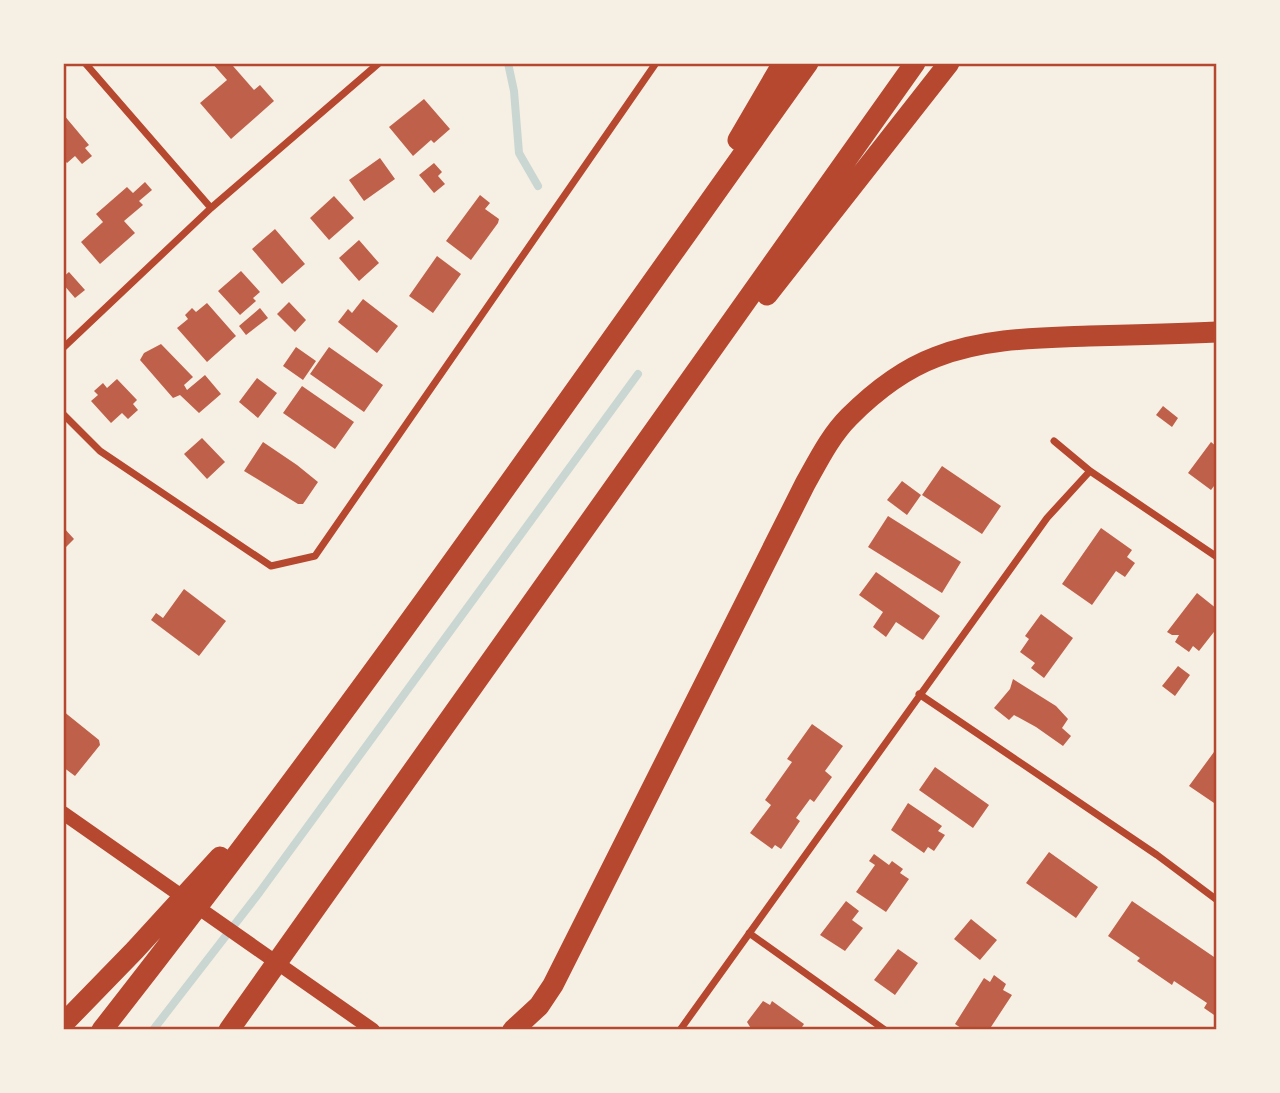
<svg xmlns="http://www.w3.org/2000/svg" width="1280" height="1093" viewBox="0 0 1280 1093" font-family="Jost,sans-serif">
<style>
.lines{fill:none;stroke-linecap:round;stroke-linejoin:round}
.stream{stroke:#c9d6d2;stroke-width:8}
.building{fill:#bf614a}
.minor{stroke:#b5482f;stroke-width:7}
.secondary{stroke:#b5482f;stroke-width:14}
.motorway{stroke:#b5482f;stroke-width:21}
.neatline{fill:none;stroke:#b5482f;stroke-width:2.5}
</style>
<rect width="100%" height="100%" fill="#f6efe4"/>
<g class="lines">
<path class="stream" d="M 508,63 L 514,91 L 519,153 L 538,186
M 153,1030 L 259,893 L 638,374"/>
</g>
<path class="building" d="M 212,63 L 237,63 L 233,66 L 254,90 L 260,85 L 274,101 L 231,139 L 200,103 L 227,80 Z
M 424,99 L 450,129 L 434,143 L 431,140 L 413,156 L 389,127 Z
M 63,114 L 89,145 L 85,148 L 92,156 L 82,164 L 75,156 L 67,163 L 63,159 Z
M 380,158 L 395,179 L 364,201 L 349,180 Z
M 434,163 L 442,172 L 438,176 L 445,184 L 434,193 L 419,175 Z
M 145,182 L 152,190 L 139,201 L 143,205 L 124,221 L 135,233 L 100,264 L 81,242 L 103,222 L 96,214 L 127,187 L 133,193 Z
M 480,195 L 490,203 L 485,209 L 499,219 L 498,223 L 471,260 L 446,241 Z
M 334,196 L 354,218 L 329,240 L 310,218 Z
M 275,229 L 305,264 L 282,284 L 252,249 Z
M 359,240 L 379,263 L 359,281 L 339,258 Z
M 437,256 L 461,274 L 433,313 L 409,296 Z
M 241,271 L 260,292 L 253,298 L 256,301 L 240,315 L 218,291 Z
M 69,272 L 85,290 L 75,298 L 63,284 L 63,277 Z
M 363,299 L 398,326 L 377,353 L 338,322 L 348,309 L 352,313 Z
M 289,302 L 306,320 L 295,332 L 277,314 Z
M 207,303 L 236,336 L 207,362 L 177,328 L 188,319 L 185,315 L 192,308 L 196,312 Z
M 260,308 L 268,318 L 246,335 L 239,326 Z
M 161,344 L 193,377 L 184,385 L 187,390 L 205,375 L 221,394 L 199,413 L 180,395 L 173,398 L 140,360 L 144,353 Z
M 296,347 L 316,361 L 303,380 L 283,366 Z
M 329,347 L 383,385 L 364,412 L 310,374 Z
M 257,378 L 277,393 L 258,418 L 239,402 Z
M 117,379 L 137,400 L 133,404 L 138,410 L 128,419 L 122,413 L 111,423 L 91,401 L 98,395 L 94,391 L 103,383 L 107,388 Z
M 302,386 L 354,422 L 335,449 L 283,413 Z
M 1163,406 L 1178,418 L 1172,427 L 1156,415 Z
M 202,438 L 225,462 L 207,479 L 184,454 Z
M 263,442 L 297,465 L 318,482 L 303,504 L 298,504 L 244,471 Z
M 1211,442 L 1217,447 L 1217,482 L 1211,490 L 1188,473 Z
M 942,466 L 1001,506 L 982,534 L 922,495 Z
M 902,481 L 921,495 L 907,515 L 887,500 Z
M 888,516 L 961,562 L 942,593 L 868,547 Z
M 63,527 L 74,539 L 63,550 Z
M 1101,528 L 1132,550 L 1127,557 L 1135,563 L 1125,577 L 1116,571 L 1092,605 L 1062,584 Z
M 876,572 L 940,616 L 923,640 L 896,622 L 886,637 L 873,627 L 883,612 L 859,595 Z
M 184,589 L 226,621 L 199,656 L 151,620 L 156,613 L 163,618 Z
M 1197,593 L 1217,609 L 1217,628 L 1199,651 L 1193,646 L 1189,652 L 1175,642 L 1179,635 L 1172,635 L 1167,632 Z
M 1041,614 L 1073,638 L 1044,678 L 1031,668 L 1035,663 L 1020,652 L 1029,639 L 1025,636 Z
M 1178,666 L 1190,675 L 1175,696 L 1162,686 Z
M 1013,679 L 1056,706 L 1068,719 L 1062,728 L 1071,736 L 1063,746 L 1036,727 L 1014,715 L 1009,720 L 994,708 L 1010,689 Z
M 63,711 L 99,740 L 100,745 L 75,776 L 63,767 Z
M 812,724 L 843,746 L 825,771 L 832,777 L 814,802 L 810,799 L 796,818 L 800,821 L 781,849 L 775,845 L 772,849 L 750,833 L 771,805 L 765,800 L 792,762 L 787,759 Z
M 1214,752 L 1217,754 L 1217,805 L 1189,786 Z
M 935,767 L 989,805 L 973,828 L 919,790 Z
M 908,803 L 942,826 L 938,831 L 945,835 L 934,851 L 928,847 L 924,853 L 891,830 Z
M 1049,852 L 1098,887 L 1076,918 L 1026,883 Z
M 874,854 L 889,865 L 892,861 L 903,869 L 900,873 L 909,879 L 886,912 L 856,892 L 875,865 L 869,861 Z
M 846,901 L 859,911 L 852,920 L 863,928 L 845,951 L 820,935 Z
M 1132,901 L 1217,959 L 1217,1017 L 1204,1008 L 1207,1003 L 1174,981 L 1172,985 L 1137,961 L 1140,958 L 1108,936 Z
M 971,919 L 997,940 L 980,960 L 954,939 Z
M 898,949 L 918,963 L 895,995 L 874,980 Z
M 994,975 L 1006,984 L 1003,990 L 1012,995 L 989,1030 L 964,1030 L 955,1024 L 984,978 L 990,982 Z
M 763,1001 L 770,1005 L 772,1001 L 804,1024 L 800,1030 L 752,1030 L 747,1022 Z"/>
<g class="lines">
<path class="minor" d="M 85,63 L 211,208
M 63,348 L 211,208 L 379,63
M 63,414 L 100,451 L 271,566 L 315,556 L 656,63
M 1054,441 L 1090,471 L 1217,557
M 919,694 L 1157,855 L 1217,900
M 749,933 L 885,1030
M 680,1030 L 1047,518 L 1090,471"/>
<path class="secondary" d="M 63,813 L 373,1030"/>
<path class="motorway" d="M 738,140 L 783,63
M 767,295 L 949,63
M 63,1024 L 135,950 L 220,857
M 102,1030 C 349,716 576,388 808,63
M 229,1030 L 915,63
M 513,1030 L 539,1006 L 553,985 L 805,484 C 818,461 830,436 849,417 C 873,393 904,369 936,357 C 985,338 1037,338 1089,336 C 1132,335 1174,334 1217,332"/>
</g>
<rect width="1280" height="1093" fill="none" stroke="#f6efe4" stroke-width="130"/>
<rect x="65" y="65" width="1150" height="963" class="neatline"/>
</svg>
